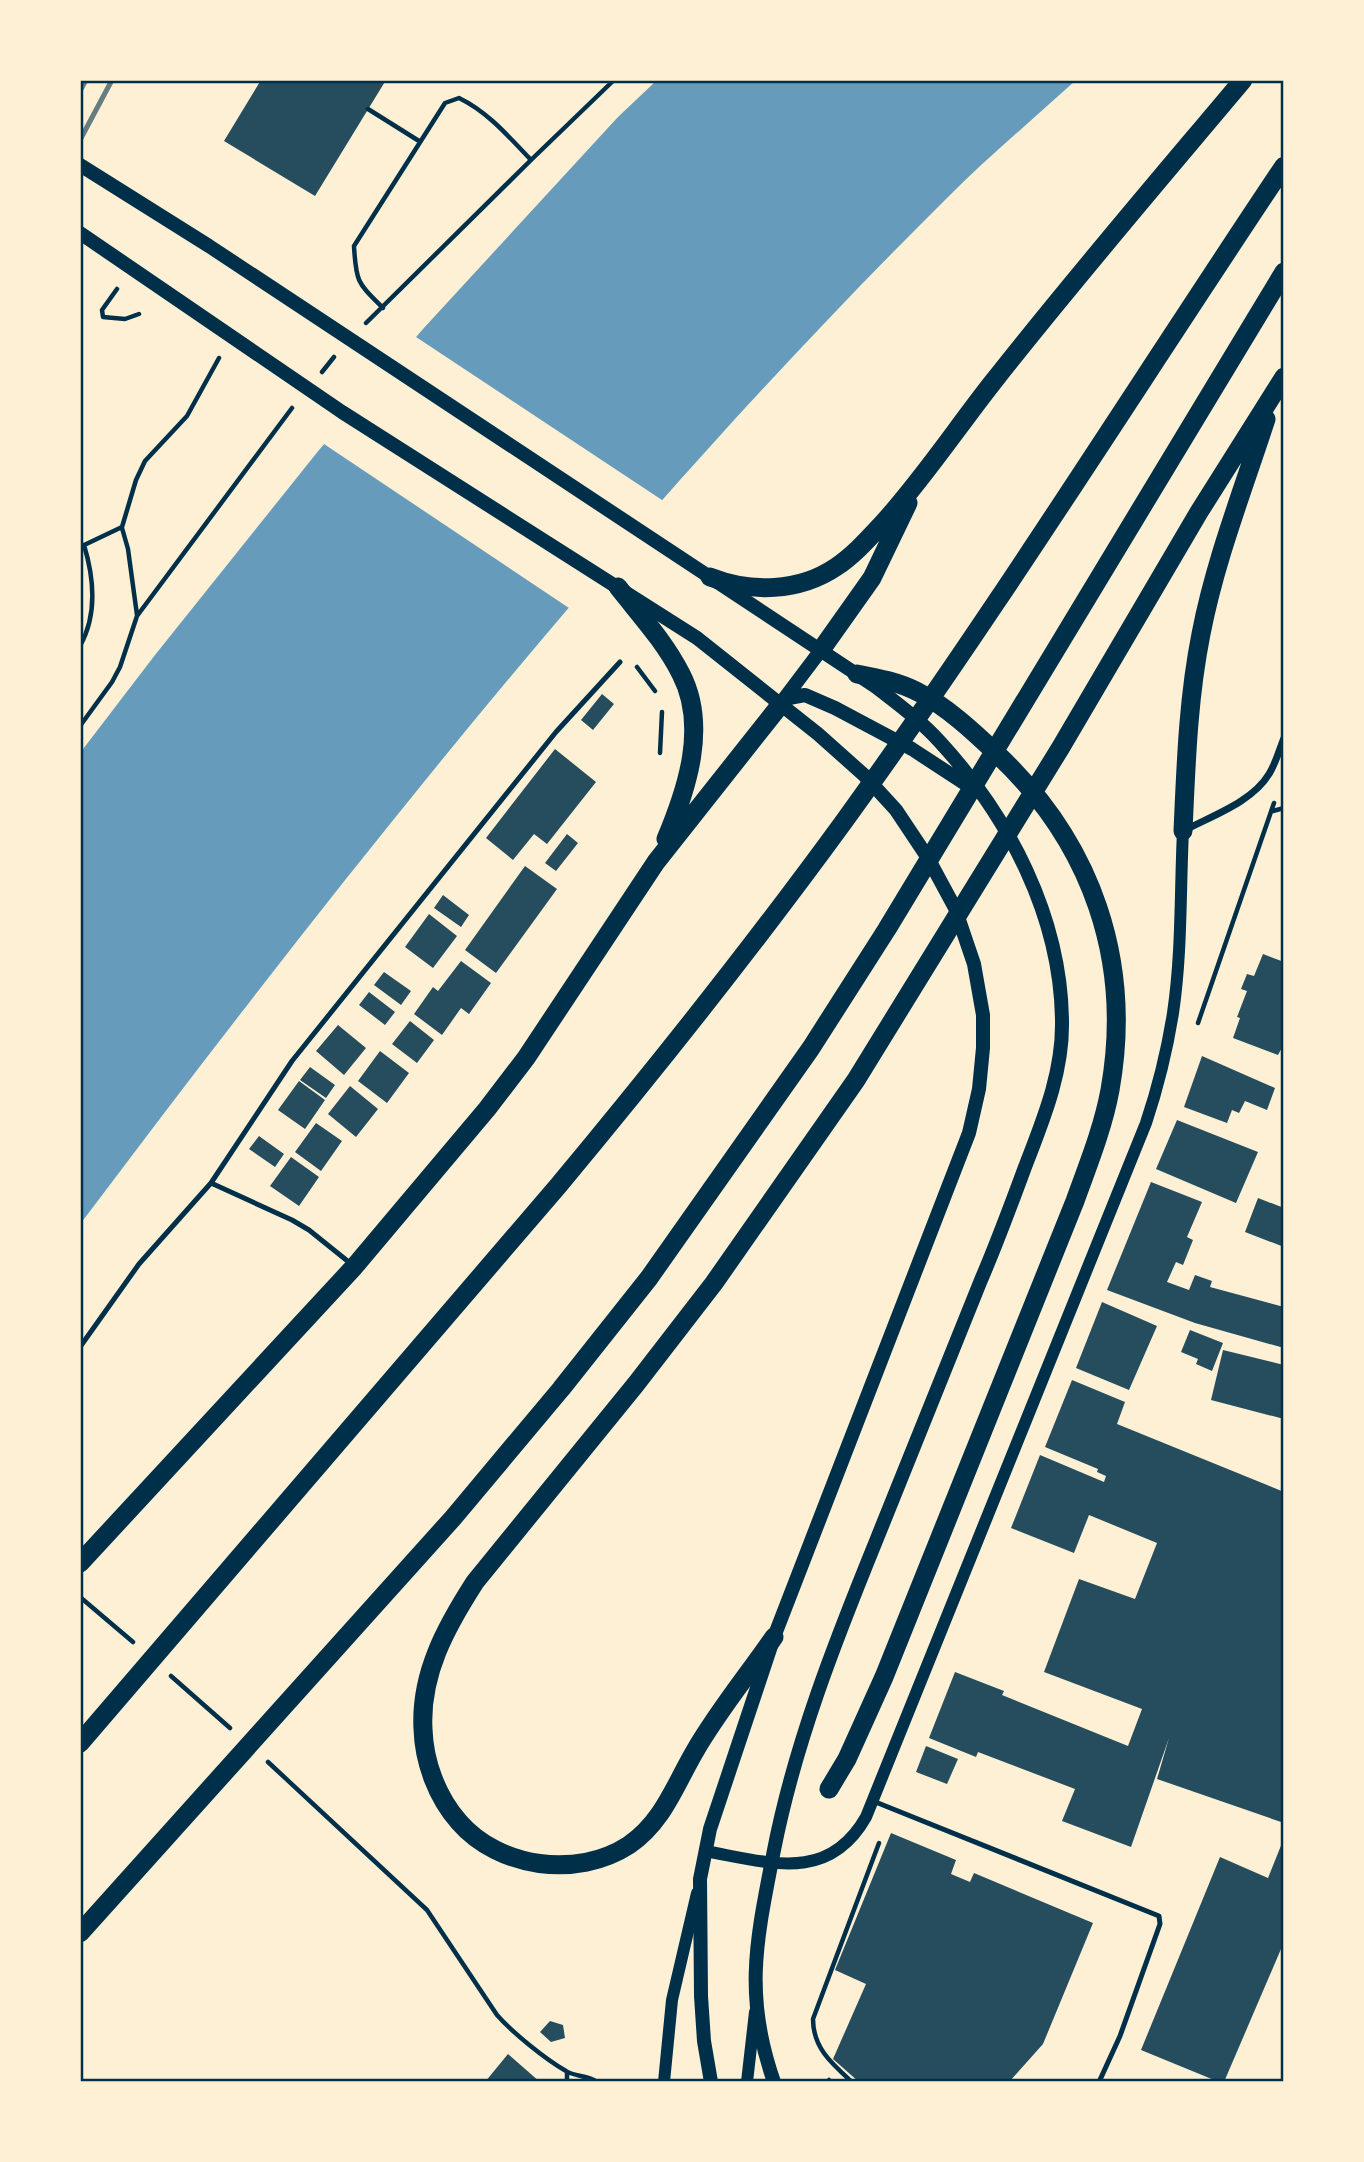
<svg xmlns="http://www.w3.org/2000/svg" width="1364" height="2162" viewBox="0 0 1364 2162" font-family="Georgia,serif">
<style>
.water{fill:#669bbc}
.pier{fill:#fdf0d5}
.building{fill:#264d5e}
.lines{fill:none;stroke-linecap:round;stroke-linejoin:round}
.path{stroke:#003049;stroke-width:4.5}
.service{stroke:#003049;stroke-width:5}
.minor{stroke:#003049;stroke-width:7}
.tertiary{stroke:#003049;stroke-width:12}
.secondary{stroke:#003049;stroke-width:14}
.trunk{stroke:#003049;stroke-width:19}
.rail{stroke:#657d81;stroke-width:5}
.neatline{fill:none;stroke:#003049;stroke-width:2.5}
</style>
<rect width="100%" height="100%" fill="#fdf0d5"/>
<path class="water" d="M 656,81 L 1075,81 C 1032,120 987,158 946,199 C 628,514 349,867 81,1223 L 80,753 L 155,655 L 319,450 L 423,329 L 618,117 Z"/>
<path class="pier" d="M 413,335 L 665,502 L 572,610 L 321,442 Z"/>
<path class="building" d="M 261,80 L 386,80 L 315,196 L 224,141 Z
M 602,694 L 614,704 L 593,730 L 581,720 Z
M 555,749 L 596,782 L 547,844 L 534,834 L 513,860 L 486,838 Z
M 567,834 L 578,843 L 556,871 L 545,863 Z
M 525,866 L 557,889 L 496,973 L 465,950 Z
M 443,895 L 469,915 L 461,927 L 434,908 Z
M 429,914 L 457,936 L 433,968 L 405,947 Z
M 1263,954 L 1284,962 L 1284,1044 L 1278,1055 L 1233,1038 L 1240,1018 L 1237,1017 L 1247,991 L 1241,989 L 1247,974 L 1254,976 Z
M 461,961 L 491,983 L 469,1014 L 461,1008 L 442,1035 L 414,1014 L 433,987 L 438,991 Z
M 384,972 L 411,991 L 401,1005 L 374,985 Z
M 369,992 L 395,1012 L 385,1025 L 359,1005 Z
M 410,1021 L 434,1040 L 417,1063 L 392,1044 Z
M 338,1025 L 366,1048 L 344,1075 L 316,1051 Z
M 380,1051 L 409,1073 L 387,1103 L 358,1081 Z
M 1202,1056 L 1275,1088 L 1267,1110 L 1245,1101 L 1239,1113 L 1232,1110 L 1227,1123 L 1184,1107 Z
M 310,1067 L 335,1085 L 326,1098 L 300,1080 Z
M 299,1081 L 325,1100 L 305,1129 L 278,1110 Z
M 350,1086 L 378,1109 L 356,1137 L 328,1114 Z
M 1177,1120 L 1258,1152 L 1236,1203 L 1156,1169 Z
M 316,1123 L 342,1141 L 321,1171 L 295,1152 Z
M 259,1136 L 284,1154 L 275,1167 L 249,1149 Z
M 291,1157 L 319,1177 L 299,1206 L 270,1186 Z
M 1151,1182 L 1202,1202 L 1187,1237 L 1193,1240 L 1183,1265 L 1176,1262 L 1167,1282 L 1189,1290 L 1195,1275 L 1212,1281 L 1210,1287 L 1284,1307 L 1284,1348 L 1195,1323 L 1107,1290 Z
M 1258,1198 L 1284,1208 L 1284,1247 L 1245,1232 Z
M 1102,1302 L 1157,1326 L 1129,1390 L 1076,1368 Z
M 1190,1330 L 1223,1343 L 1212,1371 L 1196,1364 L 1198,1359 L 1181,1352 Z
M 1223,1350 L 1284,1365 L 1284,1419 L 1211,1400 Z
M 1072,1380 L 1125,1402 L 1117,1424 L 1284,1492 L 1284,1823 L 1157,1779 L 1169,1738 L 1131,1847 L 1062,1821 L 1075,1789 L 978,1752 L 976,1757 L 929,1738 L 955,1672 L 1004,1691 L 1002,1695 L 1128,1746 L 1142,1709 L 1044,1672 L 1079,1579 L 1135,1599 L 1157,1543 L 1089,1515 L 1074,1553 L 1011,1528 L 1040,1455 L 1104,1482 L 1106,1476 L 1097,1472 L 1098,1469 L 1045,1447 Z
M 926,1746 L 958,1759 L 947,1784 L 916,1772 Z
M 891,1833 L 956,1860 L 951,1874 L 970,1882 L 974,1873 L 1093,1923 L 1043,2044 L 1009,2082 L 859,2082 L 833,2059 L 866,1984 L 835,1970 Z
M 1284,1838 L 1284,1942 L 1224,2082 L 1219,2082 L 1141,2050 L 1220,1857 L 1268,1878 Z
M 550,2021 L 563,2025 L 565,2038 L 551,2042 L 540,2032 Z
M 508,2054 L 540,2082 L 485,2082 Z"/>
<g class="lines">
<path class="path" d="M 368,109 L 419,141
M 117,289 L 102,310 L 103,317 L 125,319 L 139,314
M 383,308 C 358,283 356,283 354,246 L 445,103 L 459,98 C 488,112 509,137 531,160
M 366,323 L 531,160 L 614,80
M 322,372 L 334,357
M 122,528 L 128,549 L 137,615
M 80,547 L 122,527 L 136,480 L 145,461 L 187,416 L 219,358
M 80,646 C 98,614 94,578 84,545
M 637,667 L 655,691
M 80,726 L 112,682 L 120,667 L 137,616 L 292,408
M 660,753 L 662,712
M 1273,811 L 1284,808
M 1198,1023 L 1274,803
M 80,1597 L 133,1642
M 171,1676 L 230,1728
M 268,1762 L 427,1910 L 497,2015 C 513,2033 545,2059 566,2071 C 575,2077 588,2075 597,2082
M 829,2080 L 831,2082
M 567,2082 L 567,2072
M 852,2082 C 832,2064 813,2048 813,2019 L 879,1843"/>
<path class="service" d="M 211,1183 L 292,1220 L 309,1230 L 350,1263
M 80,1347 L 139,1264 L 211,1183 L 292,1061 L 556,732 L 620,662
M 873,1801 L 1159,1916 L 1160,1924 L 1120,2036 L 1099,2082"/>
<path class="minor" d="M 1187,829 C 1214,815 1253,801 1269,774 C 1276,763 1279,750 1284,738"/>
<path class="tertiary" d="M 705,1851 C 768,1862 828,1884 866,1817 L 1146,1123 C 1158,1087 1167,1051 1173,1013 C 1182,953 1180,891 1183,831
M 664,2082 L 672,2000 L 697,1893
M 747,2082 L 755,2012"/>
<path class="secondary" d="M 80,165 L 209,246 L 876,687 C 898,704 921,721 940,742 C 1009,817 1061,917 1062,1021 C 1063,1073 1043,1120 1025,1167 C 1011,1205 997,1243 981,1280 C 946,1367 911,1454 876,1541 C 835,1642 795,1743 774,1850 C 757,1938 743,1994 774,2082
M 80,233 L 342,412 L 697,638 L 818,734 L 864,775 L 896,810 L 928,858 L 955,908 L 974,964 L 983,1015 L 983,1048 L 979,1089 L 969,1133 L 774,1637 L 710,1829 L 700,1879 L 701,1996 L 704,2041 L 711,2082
M 784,699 L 821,650
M 781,704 L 789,698 L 805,695 L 835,708 L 912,749 L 970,787"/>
<path class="trunk" d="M 710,577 C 751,593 799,592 836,567 C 854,555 868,539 883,523 C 923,479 956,429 993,382 C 1074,279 1159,180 1243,80
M 618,587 C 640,615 665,642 681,674 C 708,726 687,789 666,839
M 821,650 L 872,578 L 908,503
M 1183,831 C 1186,765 1188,699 1201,634 C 1215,561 1243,490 1266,419
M 80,1563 L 354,1267 L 487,1109 L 526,1058 L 656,862 L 781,704
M 774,1637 C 748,1675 718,1711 695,1751 C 675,1785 663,1822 629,1845 C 577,1879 499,1868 459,1822 C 437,1797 424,1762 423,1729 C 420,1674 446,1627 475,1582 L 636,1384 L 714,1283 L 856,1080 L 1061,747 L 1199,512 L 1284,377
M 80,1743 L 558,1186 C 657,1067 754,945 845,820 C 999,607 1138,384 1284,166
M 829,1789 L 847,1759 L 884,1677 L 1075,1201 C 1088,1165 1103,1128 1110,1090 C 1133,961 1092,843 997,754 C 975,733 945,705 918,692 C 899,682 878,678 857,674
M 80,1933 L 453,1518 L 561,1389 L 649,1278 L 811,1048 L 887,929 L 1284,272"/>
<path class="rail" d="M 80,91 L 86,80
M 80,140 L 112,80"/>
</g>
<rect width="1364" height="2162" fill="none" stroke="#fdf0d5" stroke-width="164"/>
<rect x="82" y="82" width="1200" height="1998" class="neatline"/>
</svg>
